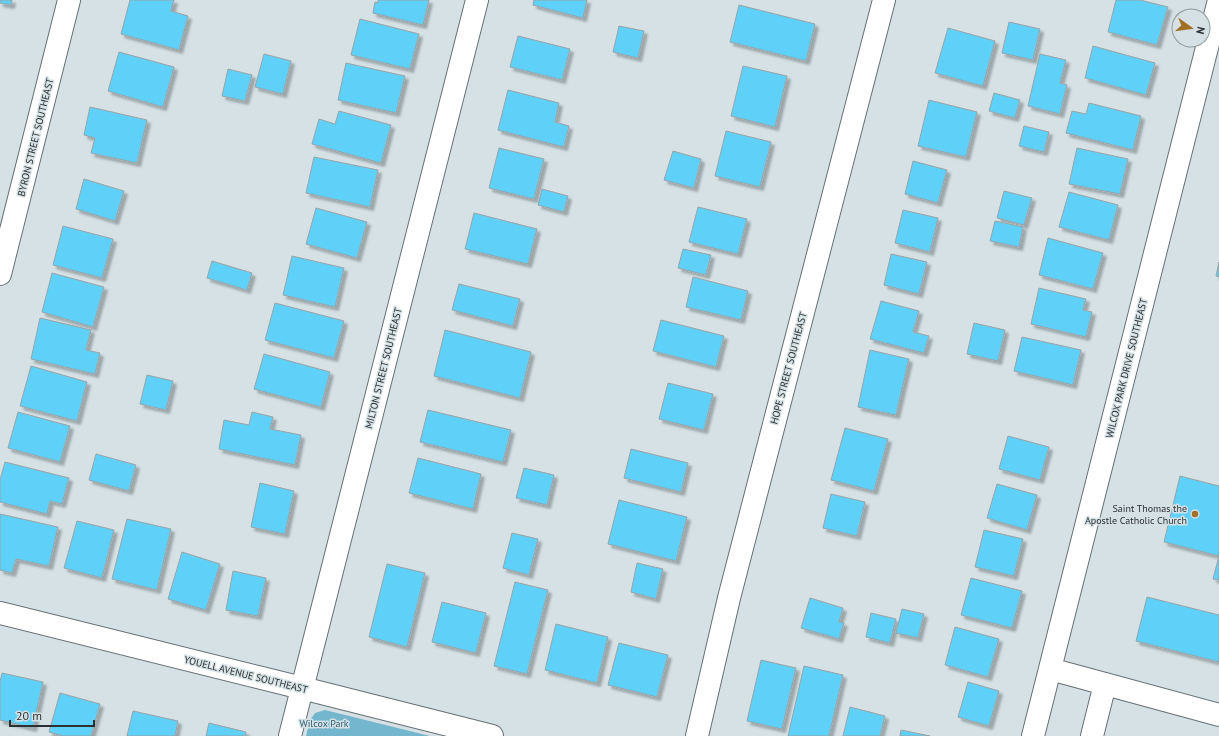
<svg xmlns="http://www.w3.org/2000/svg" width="1219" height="736" viewBox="0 0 1219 736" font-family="'PT Sans',sans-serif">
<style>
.green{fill:#74b6ce}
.building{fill:#5ed1f8;stroke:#98a3a7;filter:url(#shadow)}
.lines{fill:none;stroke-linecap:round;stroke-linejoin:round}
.minor-casing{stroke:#677175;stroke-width:24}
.minor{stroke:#fff;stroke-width:22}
.poi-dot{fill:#a17025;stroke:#d5e1e5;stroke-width:1.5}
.labels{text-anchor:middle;stroke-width:3;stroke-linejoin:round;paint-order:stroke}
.street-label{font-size:10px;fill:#2c3032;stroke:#d5e1e5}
.poi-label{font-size:10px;fill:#2c3032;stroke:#d5e1e5;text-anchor:end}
.park-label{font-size:10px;fill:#2e5e6f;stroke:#d5e1e5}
</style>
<defs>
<filter id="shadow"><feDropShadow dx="3.5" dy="3.5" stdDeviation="1" flood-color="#0004"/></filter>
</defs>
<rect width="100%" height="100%" fill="#d5e1e5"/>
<path class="green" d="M 325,710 L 430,736 L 306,736 L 310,720 L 315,713 Z"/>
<path class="building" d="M 0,0 L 12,0 L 11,5 L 0,3 Z
M 130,0 L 174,0 L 171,11 L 188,16 L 179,50 L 121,34 Z
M 378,0 L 429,0 L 423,25 L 373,13 L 375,2 L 378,3 Z
M 534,0 L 587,0 L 583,18 L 533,5 Z
M 1116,0 L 1140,0 L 1168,7 L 1157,45 L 1108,32 Z
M 739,5 L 815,24 L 806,61 L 730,42 Z
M 360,19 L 419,34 L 410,69 L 351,55 Z
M 1009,22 L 1040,29 L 1033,60 L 1002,53 Z
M 619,26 L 644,31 L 638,58 L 613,52 Z
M 948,28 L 995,41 L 983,86 L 935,73 Z
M 518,36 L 570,49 L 562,80 L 510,67 Z
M 1093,46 L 1155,63 L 1146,95 L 1085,78 Z
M 119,52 L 174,67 L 163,107 L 108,91 Z
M 264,54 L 291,61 L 283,94 L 255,87 Z
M 1040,54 L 1066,60 L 1060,83 L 1067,85 L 1060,114 L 1028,106 Z
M 346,63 L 405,76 L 396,113 L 338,100 Z
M 743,66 L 787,76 L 775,127 L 731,116 Z
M 228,69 L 252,75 L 245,101 L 222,96 Z
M 508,90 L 559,103 L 555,122 L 569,126 L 564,147 L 498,130 Z
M 994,93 L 1020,100 L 1015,118 L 989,111 Z
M 929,100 L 977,112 L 966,157 L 918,146 Z
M 1089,103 L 1141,116 L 1133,150 L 1066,133 L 1072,111 L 1086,114 Z
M 90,107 L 147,120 L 137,163 L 91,153 L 95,138 L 84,135 Z
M 339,111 L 391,125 L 381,163 L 312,144 L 319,119 L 335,124 Z
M 1024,126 L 1049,132 L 1044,152 L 1019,146 Z
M 726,131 L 771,142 L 760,187 L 715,176 Z
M 499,148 L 544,159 L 534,199 L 489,188 Z
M 1077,148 L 1128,159 L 1120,194 L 1069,184 Z
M 673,151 L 701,159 L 694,188 L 664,180 Z
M 314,157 L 378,170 L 370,207 L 306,193 Z
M 913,161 L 947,170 L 938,203 L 905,194 Z
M 84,179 L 124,191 L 115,221 L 76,209 Z
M 542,189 L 568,196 L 564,212 L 538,205 Z
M 1004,191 L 1032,198 L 1024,225 L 997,218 Z
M 1069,192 L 1118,205 L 1109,240 L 1059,227 Z
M 698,207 L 747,219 L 738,254 L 689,242 Z
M 316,208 L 367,222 L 357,258 L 306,244 Z
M 903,210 L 938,218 L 930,252 L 895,243 Z
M 474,213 L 537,229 L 528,264 L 465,249 Z
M 995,221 L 1023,227 L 1019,247 L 990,241 Z
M 63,226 L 113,239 L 102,278 L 53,265 Z
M 1048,238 L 1103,253 L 1093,289 L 1039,275 Z
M 683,249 L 711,255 L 706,275 L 678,268 Z
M 891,254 L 927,262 L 919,294 L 884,285 Z
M 292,256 L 344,268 L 335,307 L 283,295 Z
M 212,261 L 252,273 L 247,290 L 207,278 Z
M 1219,262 L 1219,277 L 1216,276 Z
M 52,273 L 104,287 L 93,327 L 42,312 Z
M 693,277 L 748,291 L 741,320 L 686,307 Z
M 459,284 L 520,299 L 513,326 L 452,310 Z
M 1039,288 L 1086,299 L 1083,310 L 1092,312 L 1086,337 L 1031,324 Z
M 881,301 L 919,311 L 913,332 L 929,336 L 924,353 L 870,339 Z
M 275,303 L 344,321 L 334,358 L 265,340 Z
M 40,318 L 91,330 L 86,350 L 100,353 L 95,374 L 31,359 Z
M 661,320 L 724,336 L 716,367 L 653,351 Z
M 974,323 L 1005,330 L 998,361 L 967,354 Z
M 445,330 L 531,352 L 520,398 L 434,376 Z
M 1022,337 L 1081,350 L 1073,385 L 1014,371 Z
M 870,350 L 909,359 L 896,415 L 858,407 Z
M 264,354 L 330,372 L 321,407 L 254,389 Z
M 31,366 L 87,382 L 77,421 L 20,406 Z
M 147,375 L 173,381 L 166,410 L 140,404 Z
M 668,383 L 713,394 L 704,430 L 659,419 Z
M 428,410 L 511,430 L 503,462 L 420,442 Z
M 18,412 L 70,426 L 60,462 L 8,448 Z
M 252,412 L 273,417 L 270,429 L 301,435 L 295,465 L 219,449 L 224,420 L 249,425 Z
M 845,428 L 888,439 L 874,491 L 831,480 Z
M 1008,436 L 1049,447 L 1040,480 L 999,469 Z
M 631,449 L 688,463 L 681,492 L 624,478 Z
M 96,454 L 136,465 L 129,491 L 89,480 Z
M 418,458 L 481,474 L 473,509 L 409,493 Z
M 5,462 L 69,478 L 62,504 L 50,501 L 47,514 L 0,502 L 0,480 Z
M 524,468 L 554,475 L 547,505 L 516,498 Z
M 1180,476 L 1219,486 L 1219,580 L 1213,579 L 1219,556 L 1164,542 Z
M 260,483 L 294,491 L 285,534 L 251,527 Z
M 997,484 L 1037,495 L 1027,530 L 987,518 Z
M 831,494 L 865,502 L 857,536 L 823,528 Z
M 619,500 L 687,517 L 676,561 L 608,544 Z
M 0,514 L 58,527 L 49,566 L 16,559 L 12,573 L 0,570 Z
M 127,519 L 171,529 L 157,590 L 112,579 Z
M 77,521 L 114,530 L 102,578 L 64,568 Z
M 984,530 L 1023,539 L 1014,576 L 975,567 Z
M 512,533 L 538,539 L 529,575 L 503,568 Z
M 182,552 L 220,564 L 206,610 L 168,599 Z
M 637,563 L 663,569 L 656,599 L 631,592 Z
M 387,564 L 425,573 L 407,647 L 369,637 Z
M 233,571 L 266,578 L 258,616 L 226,610 Z
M 971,578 L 1022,591 L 1012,628 L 961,615 Z
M 515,582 L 548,590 L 527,674 L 494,666 Z
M 1147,597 L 1219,615 L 1219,662 L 1136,641 Z
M 810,598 L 843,608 L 839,622 L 844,623 L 839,639 L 801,628 Z
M 442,602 L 486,613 L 476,653 L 432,642 Z
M 902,609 L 924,614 L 918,638 L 896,633 Z
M 871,613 L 896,619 L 890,643 L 866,637 Z
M 556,624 L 608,637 L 597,683 L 545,670 Z
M 955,627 L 999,639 L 988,677 L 945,665 Z
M 619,643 L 668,655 L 657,697 L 608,685 Z
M 761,660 L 796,668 L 782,729 L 747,721 Z
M 804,666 L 843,675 L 829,736 L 788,736 Z
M 2,673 L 43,682 L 33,728 L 0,720 L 0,682 Z
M 968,682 L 999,691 L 989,726 L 958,717 Z
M 60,693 L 100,704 L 91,736 L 63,736 L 49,732 Z
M 850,707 L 885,716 L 880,736 L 843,736 Z
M 133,711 L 178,721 L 175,736 L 127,736 Z
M 209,723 L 246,732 L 245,736 L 206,736 Z
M 901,730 L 930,736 L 900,736 Z"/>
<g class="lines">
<g class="minor-casing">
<path id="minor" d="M 0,274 L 69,0
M 0,613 L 302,688 L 492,736
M 1050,669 L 1219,715
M 290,736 L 477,0
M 697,736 L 729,598 L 884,0
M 1033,736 L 1219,0
M 1092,736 L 1105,684"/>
</g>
<use href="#minor" class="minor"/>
</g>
<circle class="poi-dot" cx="1195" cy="514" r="4"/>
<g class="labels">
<g class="street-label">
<text transform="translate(35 137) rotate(-76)" y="4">BYRON STREET SOUTHEAST</text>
<text transform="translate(383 368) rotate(-76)" y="4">MILTON STREET SOUTHEAST</text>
<text transform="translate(788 368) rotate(-75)" y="4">HOPE STREET SOUTHEAST</text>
<text transform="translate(1126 368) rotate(-76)" y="4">WILCOX PARK DRIVE SOUTHEAST</text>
<text transform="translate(246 674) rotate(14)" y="4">YOUELL AVENUE SOUTHEAST</text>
</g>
<g class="poi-label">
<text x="1187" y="512">Saint Thomas the<tspan x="1187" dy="12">Apostle Catholic Church</tspan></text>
</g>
<g class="park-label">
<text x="324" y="727">Wilcox Park</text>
</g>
</g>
<g transform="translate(1191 28) rotate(104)"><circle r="19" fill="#d5e1e5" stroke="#919a9d"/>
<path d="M0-3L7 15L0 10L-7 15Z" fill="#a17025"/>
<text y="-6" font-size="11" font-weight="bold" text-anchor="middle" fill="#2c3032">N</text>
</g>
<path d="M10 720v6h84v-6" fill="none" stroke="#2c3032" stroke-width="2"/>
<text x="16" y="720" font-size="12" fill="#2c3032" stroke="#d5e1e5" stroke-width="3" paint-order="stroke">20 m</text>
</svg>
